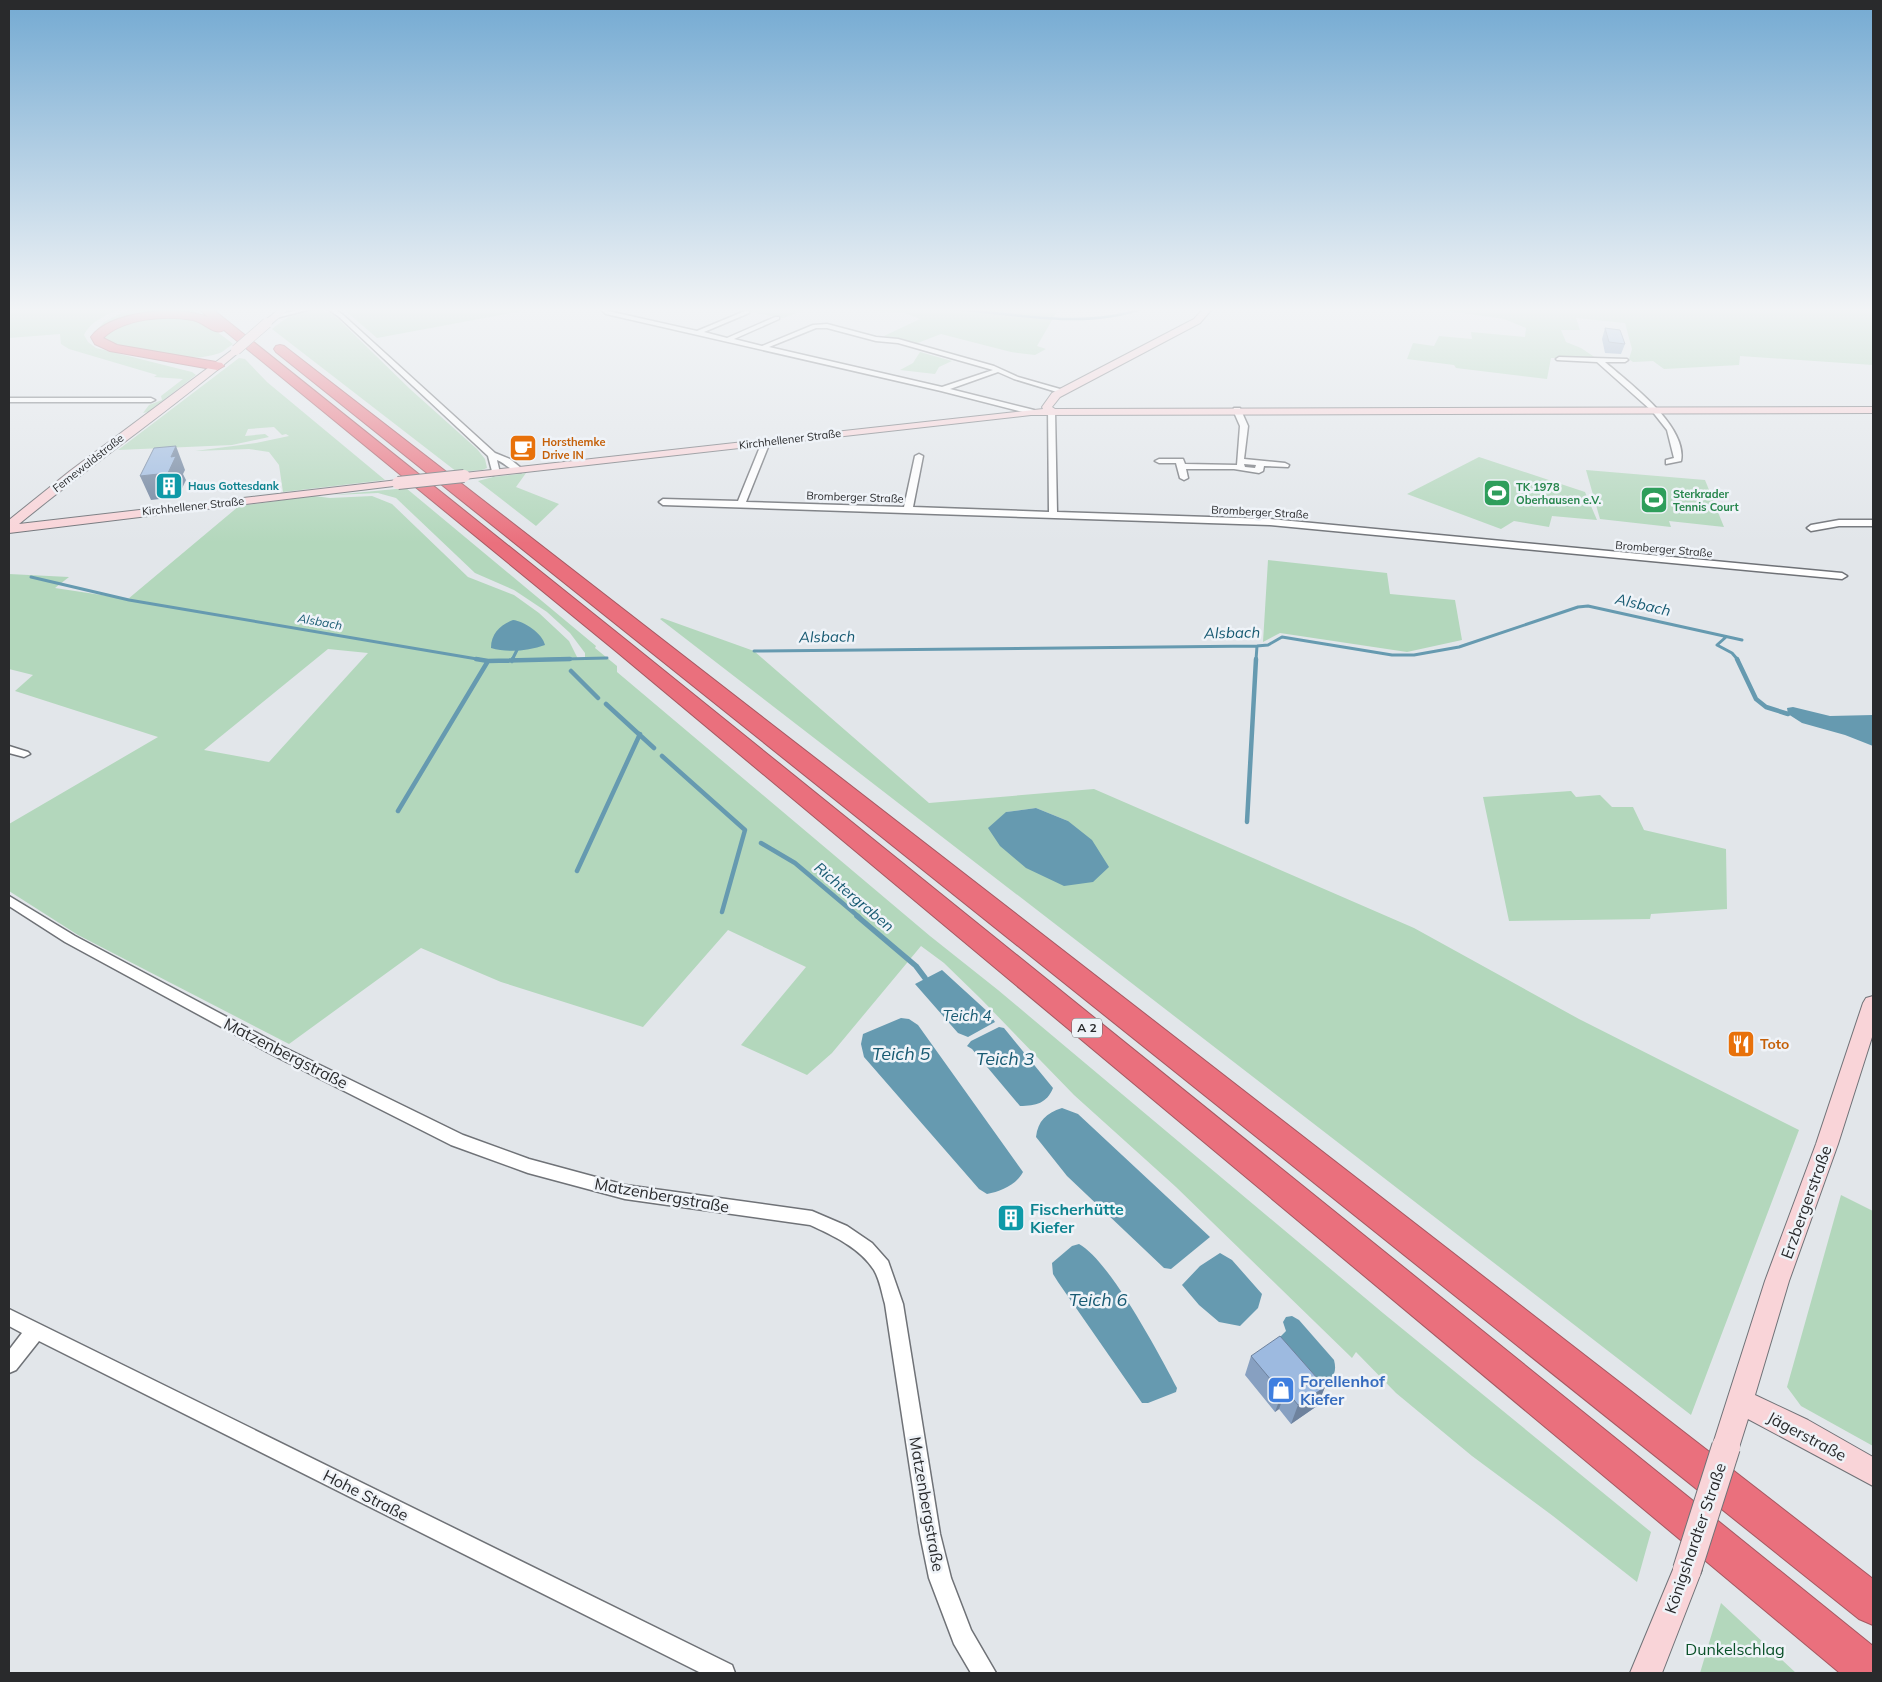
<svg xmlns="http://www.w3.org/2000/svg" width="1882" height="1682" viewBox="0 0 1882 1682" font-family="Mulish,sans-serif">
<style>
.green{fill:#b3d7bc;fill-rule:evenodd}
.water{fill:#669ab0}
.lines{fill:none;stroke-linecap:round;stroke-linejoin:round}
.stream-far3{stroke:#669ab0;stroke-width:2.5}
.stream-far2{stroke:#669ab0;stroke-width:3}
.stream-far1{stroke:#669ab0;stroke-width:4.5}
.stream{stroke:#669ab0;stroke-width:5.5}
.street-casing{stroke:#6f7277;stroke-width:3}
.secondary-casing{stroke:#6f7277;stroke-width:2}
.highway-casing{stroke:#a65861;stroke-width:2}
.street{fill:#fff;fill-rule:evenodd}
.secondary{fill:#f9d4d8;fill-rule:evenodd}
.highway{fill:#ea707d;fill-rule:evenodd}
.secondary-bridge-far2-casing{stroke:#6f7277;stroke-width:11;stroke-linecap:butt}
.secondary-bridge-far1-casing{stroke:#6f7277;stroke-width:14;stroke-linecap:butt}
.secondary-bridge-casing{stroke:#6f7277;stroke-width:30;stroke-linecap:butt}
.secondary-bridge-far2{stroke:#f9d4d8;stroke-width:10}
.secondary-bridge-far1{stroke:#f9d4d8;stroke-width:12}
.secondary-bridge{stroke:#f9d4d8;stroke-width:28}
.wall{fill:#87a0c1}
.shaded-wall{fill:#6e829d}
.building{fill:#9dbae0;stroke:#6e829d}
.labels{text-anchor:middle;stroke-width:5;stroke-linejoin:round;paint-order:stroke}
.far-street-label{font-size:11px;fill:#292a2c;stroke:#eff3f8}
.far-food-label{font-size:11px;font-weight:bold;fill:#c56008;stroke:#eff3f8;text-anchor:start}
.far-culture-label{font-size:11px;font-weight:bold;fill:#0d838f;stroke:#eff3f8;text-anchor:start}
.far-leisure-label{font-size:11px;font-weight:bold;fill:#27864d;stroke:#eff3f8;text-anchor:start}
.far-water-label{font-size:12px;font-style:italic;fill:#175a72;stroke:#eff3f8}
.shield{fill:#eff3f8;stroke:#646669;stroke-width:1}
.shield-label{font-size:12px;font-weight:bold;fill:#292a2c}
.food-label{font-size:14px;font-weight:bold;fill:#c56008;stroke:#eff3f8;text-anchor:start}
.water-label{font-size:15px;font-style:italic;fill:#175a72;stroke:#eff3f8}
.near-street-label{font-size:16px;fill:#292a2c;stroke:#eff3f8}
.near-culture-label{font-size:16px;font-weight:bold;fill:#0d838f;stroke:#eff3f8;text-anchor:start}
.near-shop-label{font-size:16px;font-weight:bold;fill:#366cbe;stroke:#eff3f8;text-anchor:start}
.near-park-label{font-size:16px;fill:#0a5129;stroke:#eff3f8}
.near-water-label{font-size:18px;font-style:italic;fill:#175a72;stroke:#eff3f8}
</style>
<rect width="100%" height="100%" fill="#e2e6ea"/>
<path class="green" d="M 9,308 L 122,308 C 109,314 91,320 84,335 L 88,342 L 96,348 L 192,372 L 196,375 L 148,412 L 143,413 L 149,405 L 162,400 L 161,396 L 183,379 L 154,377 L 157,375 L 69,349 L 61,344 L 60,334 L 9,338 Z
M 131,308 L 191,308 L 202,317 L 149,316 L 94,333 L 104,322 Z
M 342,308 L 538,308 L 377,338 Z
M 727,308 L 810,308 L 783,318 Z
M 839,308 L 1059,308 L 1037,346 L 1046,349 L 1035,355 L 1011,352 L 941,334 L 915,344 L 884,336 L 920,319 L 905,313 Z
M 1444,308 L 1873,308 L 1873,365 L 1740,356 L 1739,365 L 1664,369 L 1653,361 L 1633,362 L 1629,359 L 1632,349 L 1625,323 L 1576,318 L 1580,330 L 1561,330 L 1566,342 L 1581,348 L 1596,358 L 1551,358 L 1547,379 L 1456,368 L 1454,365 L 1407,359 L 1413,343 L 1434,346 L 1439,336 L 1472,339 L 1471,332 L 1525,337 L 1526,328 L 1504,319 L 1448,311 Z
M 320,310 L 333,314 L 410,389 L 477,449 L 485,459 L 487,468 L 482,470 L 457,472 L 272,329 C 288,316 298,309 320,310 Z
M 156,318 C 195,318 202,319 233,344 C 228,347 224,351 222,352 C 191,366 134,351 103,341 L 103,335 C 118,324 138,321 156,318 Z
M 920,352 L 952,361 L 939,367 L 935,374 L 900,370 L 913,363 Z
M 239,358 L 245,359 L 267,382 L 385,480 L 283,492 L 279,465 L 269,452 L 249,449 L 195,451 L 256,443 L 289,436 L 286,434 L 282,435 L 274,427 L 248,429 L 245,436 L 265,434 L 269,437 L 232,445 L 118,450 Z
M 1479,457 L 1585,492 L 1597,520 L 1552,516 L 1549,527 L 1514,521 L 1501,529 L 1407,494 Z
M 1586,470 L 1705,480 L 1724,527 L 1669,521 L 1671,527 L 1600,519 Z
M 526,473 L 516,487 L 559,504 L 536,526 L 478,481 L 493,477 Z
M 406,488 L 596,646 L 595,648 L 617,666 L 617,672 L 930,936 L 998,990 L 1383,1313 L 1651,1532 L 1637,1582 L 1553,1516 L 1472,1456 L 1396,1393 L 1356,1352 L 1352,1358 L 1176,1187 L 1074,1095 L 981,999 L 944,963 L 921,946 L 832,1053 L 807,1075 L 741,1045 L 806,967 L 728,930 L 643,1027 L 501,982 L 421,948 L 289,1044 L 78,935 L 9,891 L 9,824 L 158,737 L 15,691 L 33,675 L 9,669 L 9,574 L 69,577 L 55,588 L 128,599 L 239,506 L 314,496 L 330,498 L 372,496 L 392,504 L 468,577 L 514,595 L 539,613 L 569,641 L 578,659 L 585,659 L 585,653 L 570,633 L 547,612 L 514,590 L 475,573 L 396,498 L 378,493 L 333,495 ZM 328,649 L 368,653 L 269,762 L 204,750 Z
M 1268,560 L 1387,573 L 1390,594 L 1455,600 L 1462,640 L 1407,652 L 1280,633 L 1263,642 Z
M 662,618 L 754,651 L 929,803 L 1094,789 L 1414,928 L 1579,1019 L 1799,1130 L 1691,1415 L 660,619 ZM 1036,808 L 1068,821 L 1006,812 Z
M 1571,791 L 1576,797 L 1600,795 L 1612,807 L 1633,807 L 1644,830 L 1726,849 L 1727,909 L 1651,914 L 1650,919 L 1509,921 L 1483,797 Z
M 1841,1195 L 1873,1211 L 1873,1446 L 1801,1406 L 1787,1387 Z
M 1721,1603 L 1796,1673 L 1700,1673 Z"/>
<path class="water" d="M 513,620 C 524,621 543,634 545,645 C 528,651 508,653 491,648 C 491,633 501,625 513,620 Z
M 1793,707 L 1830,716 L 1873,715 L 1873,746 L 1845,735 L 1802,723 L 1788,714 L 1787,708 Z
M 1036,808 L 1068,821 L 1092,840 L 1109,867 L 1093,882 L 1064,886 L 1026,868 L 1000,846 L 988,828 L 1006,812 Z
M 942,970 L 988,1012 L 995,1022 L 968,1037 L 958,1033 L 915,984 Z
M 901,1018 L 909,1019 L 918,1025 L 1023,1172 C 1016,1185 1001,1191 987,1194 L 979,1189 L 864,1057 L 861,1044 L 863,1034 Z
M 999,1027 L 1004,1028 L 1053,1088 C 1047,1103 1036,1106 1020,1106 L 972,1049 L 967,1046 L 971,1041 Z
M 1062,1108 L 1078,1114 L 1210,1237 L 1171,1269 L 1164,1268 L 1067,1176 L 1036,1137 C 1038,1121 1046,1113 1062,1108 Z
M 1079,1244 C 1110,1261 1159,1354 1177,1388 L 1176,1392 L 1148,1403 L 1142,1403 L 1058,1282 L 1053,1274 L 1052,1263 L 1072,1246 Z
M 1220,1253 L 1232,1260 L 1262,1294 L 1258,1308 L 1240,1326 L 1219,1322 L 1199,1305 L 1182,1285 L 1200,1266 Z
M 1292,1316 L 1299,1320 L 1334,1360 C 1338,1375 1331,1383 1315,1382 L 1279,1338 L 1286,1331 L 1283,1322 L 1286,1317 Z"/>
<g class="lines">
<path class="stream-far3" d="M 852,308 C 885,310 918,307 951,309 C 1014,313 1083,330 1144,308"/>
<path class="stream-far2" d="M 31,577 L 129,600 L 483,660
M 1726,637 L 1717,645 L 1732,653 L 1738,660
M 754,651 L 1257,646 L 1268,645 L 1282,637 L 1392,655 L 1414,655 L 1459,647 L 1578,607 L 1588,606 L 1742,640
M 512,660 L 517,650
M 521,660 L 607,658
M 1256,660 L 1257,646"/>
<path class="stream-far1" d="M 476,659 L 488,661 L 570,659
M 1737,659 L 1756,699 L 1766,707 L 1788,714
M 512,661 L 513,659
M 571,671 L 598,698
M 606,704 L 654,748
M 662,756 L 745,830 L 722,912
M 398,811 L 488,661
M 1247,822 L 1256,659
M 761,843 L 795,863 L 859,917
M 577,871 L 640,734"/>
<path class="stream" d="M 857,916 L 916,966 L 925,978"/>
<g class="street-casing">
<path id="street" d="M 305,308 L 315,308 L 276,318 L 273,316 Z
M 326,308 L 333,308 L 342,314 L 495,453 L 510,459 L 521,468 L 521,472 C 513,473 505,463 497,460 L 500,473 L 493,475 L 488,456 L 338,316 Z
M 599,308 L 605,308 L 608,311 L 697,331 L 745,311 L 749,311 L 749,313 L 704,332 L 727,338 L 775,317 L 779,317 L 779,319 L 734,339 L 762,346 L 813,325 L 827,324 L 876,337 L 898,339 L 994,366 L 1018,377 L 1067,391 L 1060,393 L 1014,379 L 998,372 L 950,389 L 1034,410 L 1034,414 L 1031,414 L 941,391 L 606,314 ZM 816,328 L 827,328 L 876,341 L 898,343 L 993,370 L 942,387 L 769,347 Z
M 1559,357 L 1627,359 L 1628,360 L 1625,362 L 1605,362 C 1629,383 1688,426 1681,461 L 1666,464 L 1666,460 L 1674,458 L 1667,430 L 1652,411 L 1597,362 L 1557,360 L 1556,359 Z
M 9,398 L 151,398 L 155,400 L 151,402 L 9,402 Z
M 1234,408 L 1240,408 L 1248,426 L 1244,459 L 1285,463 L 1289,465 L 1288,467 L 1264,466 L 1263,471 L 1259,473 L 1234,469 L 1186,469 L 1188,478 L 1184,480 L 1180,478 L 1176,463 L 1159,463 L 1155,461 L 1159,459 L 1183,459 L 1185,464 L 1237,465 L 1240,426 L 1233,410 ZM 1244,464 L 1256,465 L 1255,468 L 1245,467 Z
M 1048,409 L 1055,411 L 1057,512 L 1270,519 L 1842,573 L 1847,576 L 1842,579 L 1270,525 L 663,505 L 659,502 L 663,499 L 738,501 L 762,442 L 766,440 L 770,442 L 746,502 L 904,507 L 915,456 L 919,454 L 923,456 L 913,507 L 1049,512 Z
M 1839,520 L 1873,520 L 1873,526 L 1839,526 L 1811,531 L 1807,528 L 1811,525 Z
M 9,746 L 28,752 L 30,754 L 24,757 L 9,753 Z
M 9,896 L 75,936 L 283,1047 L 463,1135 L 529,1159 L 625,1185 L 812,1211 L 847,1226 L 872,1243 L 888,1261 L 903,1304 L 940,1534 L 951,1578 L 971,1630 L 996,1673 L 971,1673 L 954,1644 L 929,1578 L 920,1534 L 885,1304 C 882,1294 880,1280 874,1270 C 860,1248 834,1236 810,1225 L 625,1199 L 528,1173 L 451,1145 L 273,1055 L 65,942 L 9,906 Z
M 9,1309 L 732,1665 L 735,1673 L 701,1673 L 39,1341 L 16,1370 L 9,1373 L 9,1350 L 22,1333 L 9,1326 Z"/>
</g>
<g class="secondary-casing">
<path id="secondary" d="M 281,308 L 290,308 L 270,325 L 264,325 L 264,321 Z
M 1204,308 L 1213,308 L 1200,323 L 1060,397 L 1052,407 L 1055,409 L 1873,407 L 1873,413 L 1031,415 L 464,479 L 458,476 L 464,473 L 1043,409 L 1042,407 L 1052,393 L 1194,319 Z
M 236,347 L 241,350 L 239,352 C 168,412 91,465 19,524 L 398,480 L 404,483 L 402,485 L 9,533 L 9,520 L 70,471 Z
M 1873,996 L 1873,1034 L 1838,1144 L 1789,1281 L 1755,1395 L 1808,1420 L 1873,1457 L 1873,1486 L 1748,1419 L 1736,1457 L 1726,1461 L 1716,1457 L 1712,1447 L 1765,1281 L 1816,1144 L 1863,1003 L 1866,998 Z
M 1687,1555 L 1697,1560 L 1702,1570 L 1662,1673 L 1630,1673 L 1677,1560 Z"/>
</g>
<g class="highway-casing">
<path id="highway" d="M 198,308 L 211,308 L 631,644 L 1873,1646 L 1873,1673 L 1840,1673 L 617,652 L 224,330 C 214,336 204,322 193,320 C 166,315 124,318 103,338 L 117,345 L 222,363 L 224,366 L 217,370 L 110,351 L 95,344 L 91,337 C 111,310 179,306 208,317 Z
M 280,345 L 284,346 L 1873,1579 L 1873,1625 L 1859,1619 L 276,352 L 274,349 L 276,346 Z"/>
</g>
<use href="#street" class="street"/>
<use href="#secondary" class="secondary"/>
<use href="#highway" class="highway"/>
<g class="secondary-bridge-far2-casing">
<path id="secondary-bridge-far2" d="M 236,350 L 267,323"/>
</g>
<g class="secondary-bridge-far1-casing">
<path id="secondary-bridge-far1" d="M 398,483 L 464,476"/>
</g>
<g class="secondary-bridge-casing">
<path id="secondary-bridge" d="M 1687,1570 L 1726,1447"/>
</g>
<use href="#secondary-bridge-far2" class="secondary-bridge-far2"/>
<use href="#secondary-bridge-far1" class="secondary-bridge-far1"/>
<use href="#secondary-bridge" class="secondary-bridge"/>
</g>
<path class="wall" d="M 1605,328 L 1625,344 L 1621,354 L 1605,353 L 1602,339 Z
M 1000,1212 L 1023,1215 L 1023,1220 L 1006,1227 L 1000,1217 Z
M 1251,1356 L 1325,1387 L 1317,1406 L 1291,1424 L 1279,1409 L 1275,1412 L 1245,1375 Z"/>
<path class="shaded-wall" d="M 176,446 L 185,470 L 183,474 L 186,480 L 178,497 L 151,500 L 140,476 L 171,457 Z
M 1023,1215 L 1023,1220 L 1006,1227 L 1006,1222 Z
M 1325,1387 L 1317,1406 L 1291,1424 L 1298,1405 Z
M 1286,1390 L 1279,1409 L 1275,1412 L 1282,1393 Z"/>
<path class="building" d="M 1605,328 L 1620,330 L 1625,344 L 1609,342 Z
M 176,446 L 171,457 L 176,456 L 168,473 L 140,476 L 154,448 Z
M 1017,1205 L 1023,1215 L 1006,1222 L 1000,1212 Z
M 1280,1336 L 1325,1387 L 1298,1405 L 1286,1390 L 1282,1393 L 1251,1356 Z"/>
<linearGradient id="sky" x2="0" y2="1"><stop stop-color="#74aad2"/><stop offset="0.57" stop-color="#f2f4f6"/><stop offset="1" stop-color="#f2f4f6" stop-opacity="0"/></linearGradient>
<rect width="1882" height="543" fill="url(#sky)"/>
<defs>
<g id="cafe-square" transform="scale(1.4375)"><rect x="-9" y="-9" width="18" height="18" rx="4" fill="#e8710a" stroke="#eff3f8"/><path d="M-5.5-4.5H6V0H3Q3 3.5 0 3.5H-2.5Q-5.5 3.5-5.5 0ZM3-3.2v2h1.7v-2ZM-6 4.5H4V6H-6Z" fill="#fff"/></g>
<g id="building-square" transform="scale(1.4375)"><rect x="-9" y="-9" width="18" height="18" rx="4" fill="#0f9aa8" stroke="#eff3f8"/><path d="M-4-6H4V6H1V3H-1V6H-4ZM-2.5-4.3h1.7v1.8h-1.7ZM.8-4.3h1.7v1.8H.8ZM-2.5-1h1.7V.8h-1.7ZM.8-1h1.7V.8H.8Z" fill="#fff"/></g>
<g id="stadium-square" transform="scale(1.4375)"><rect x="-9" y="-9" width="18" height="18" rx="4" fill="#2e9e5b" stroke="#eff3f8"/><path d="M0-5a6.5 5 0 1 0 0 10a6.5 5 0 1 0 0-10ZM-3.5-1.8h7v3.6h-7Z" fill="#fff"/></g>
<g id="restaurant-square" transform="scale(1.4375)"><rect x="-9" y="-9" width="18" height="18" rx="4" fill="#e8710a" stroke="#eff3f8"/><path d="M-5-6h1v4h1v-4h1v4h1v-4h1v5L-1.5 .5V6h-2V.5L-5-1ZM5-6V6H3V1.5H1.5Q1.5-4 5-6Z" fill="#fff"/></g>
<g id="shop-square" transform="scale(1.4375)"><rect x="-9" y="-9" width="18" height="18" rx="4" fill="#3f7fe0" stroke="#eff3f8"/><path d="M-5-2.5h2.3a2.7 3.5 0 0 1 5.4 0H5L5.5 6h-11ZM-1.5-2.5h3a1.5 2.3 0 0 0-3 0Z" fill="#fff"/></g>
</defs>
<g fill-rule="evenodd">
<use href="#cafe-square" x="523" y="448"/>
<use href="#building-square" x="169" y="486"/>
<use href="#stadium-square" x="1497" y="493"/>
<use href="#stadium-square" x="1654" y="500"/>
<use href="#restaurant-square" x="1741" y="1044"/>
<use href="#building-square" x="1011" y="1218"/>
<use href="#shop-square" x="1281" y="1390"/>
</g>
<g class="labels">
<g class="far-street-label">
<text transform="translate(790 439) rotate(-7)" y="4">Kirchhellener Straße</text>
<text transform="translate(88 463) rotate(-38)" y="4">Fernewaldstraße</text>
<text transform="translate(855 497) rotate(2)" y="4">Bromberger Straße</text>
<text transform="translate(193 506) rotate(-6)" y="4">Kirchhellener Straße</text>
<text transform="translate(1260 512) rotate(3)" y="4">Bromberger Straße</text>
<text transform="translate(1664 549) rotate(5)" y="4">Bromberger Straße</text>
</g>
<g class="far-food-label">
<text x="542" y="446">Horsthemke<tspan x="542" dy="13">Drive IN</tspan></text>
</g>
<g class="far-culture-label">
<text x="188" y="490">Haus Gottesdank</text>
</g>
<g class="far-leisure-label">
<text x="1516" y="491">TK 1978<tspan x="1516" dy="13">Oberhausen e.V.</tspan></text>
<text x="1673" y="498">Sterkrader<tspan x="1673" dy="13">Tennis Court</tspan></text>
</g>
<g class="far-water-label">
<text transform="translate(320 622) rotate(10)" y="4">Alsbach</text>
</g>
<rect class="shield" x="1072" y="1018.5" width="30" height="19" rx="4"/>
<g class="shield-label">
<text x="1087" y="1032">A 2</text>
</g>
<g class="food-label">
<text x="1760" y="1049">Toto</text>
</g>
<g class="water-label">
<text transform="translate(1643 605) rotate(13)" y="5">Alsbach</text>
<text transform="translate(1232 633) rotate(-1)" y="5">Alsbach</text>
<text transform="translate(827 637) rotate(-1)" y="5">Alsbach</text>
<text transform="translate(854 897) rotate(40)" y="5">Richtergraben</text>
<text x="967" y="1021">Teich 4</text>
</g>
<g class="near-street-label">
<text transform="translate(286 1053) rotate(27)" y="6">Matzenbergstraße</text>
<text transform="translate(662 1195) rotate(10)" y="6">Matzenbergstraße</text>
<text transform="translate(1806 1202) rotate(-70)" y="6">Erzbergerstraße</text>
<text transform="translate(1807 1436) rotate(28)" y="6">Jägerstraße</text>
<text transform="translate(366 1495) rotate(27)" y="6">Hohe Straße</text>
<text transform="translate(927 1504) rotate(80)" y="6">Matzenbergstraße</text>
<text transform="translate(1695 1538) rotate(-71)" y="6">Königshardter Straße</text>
</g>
<g class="near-culture-label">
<text x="1030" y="1215">Fischerhütte<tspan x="1030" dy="18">Kiefer</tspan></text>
</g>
<g class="near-shop-label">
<text x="1300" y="1387">Forellenhof<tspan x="1300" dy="18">Kiefer</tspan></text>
</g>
<g class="near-park-label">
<text x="1735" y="1655">Dunkelschlag</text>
</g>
<g class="near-water-label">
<text x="901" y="1060">Teich 5</text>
<text x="1005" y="1065">Teich 3</text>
<text x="1098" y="1306">Teich 6</text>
</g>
</g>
<rect width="1882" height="1682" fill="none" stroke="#292a2c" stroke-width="20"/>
</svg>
